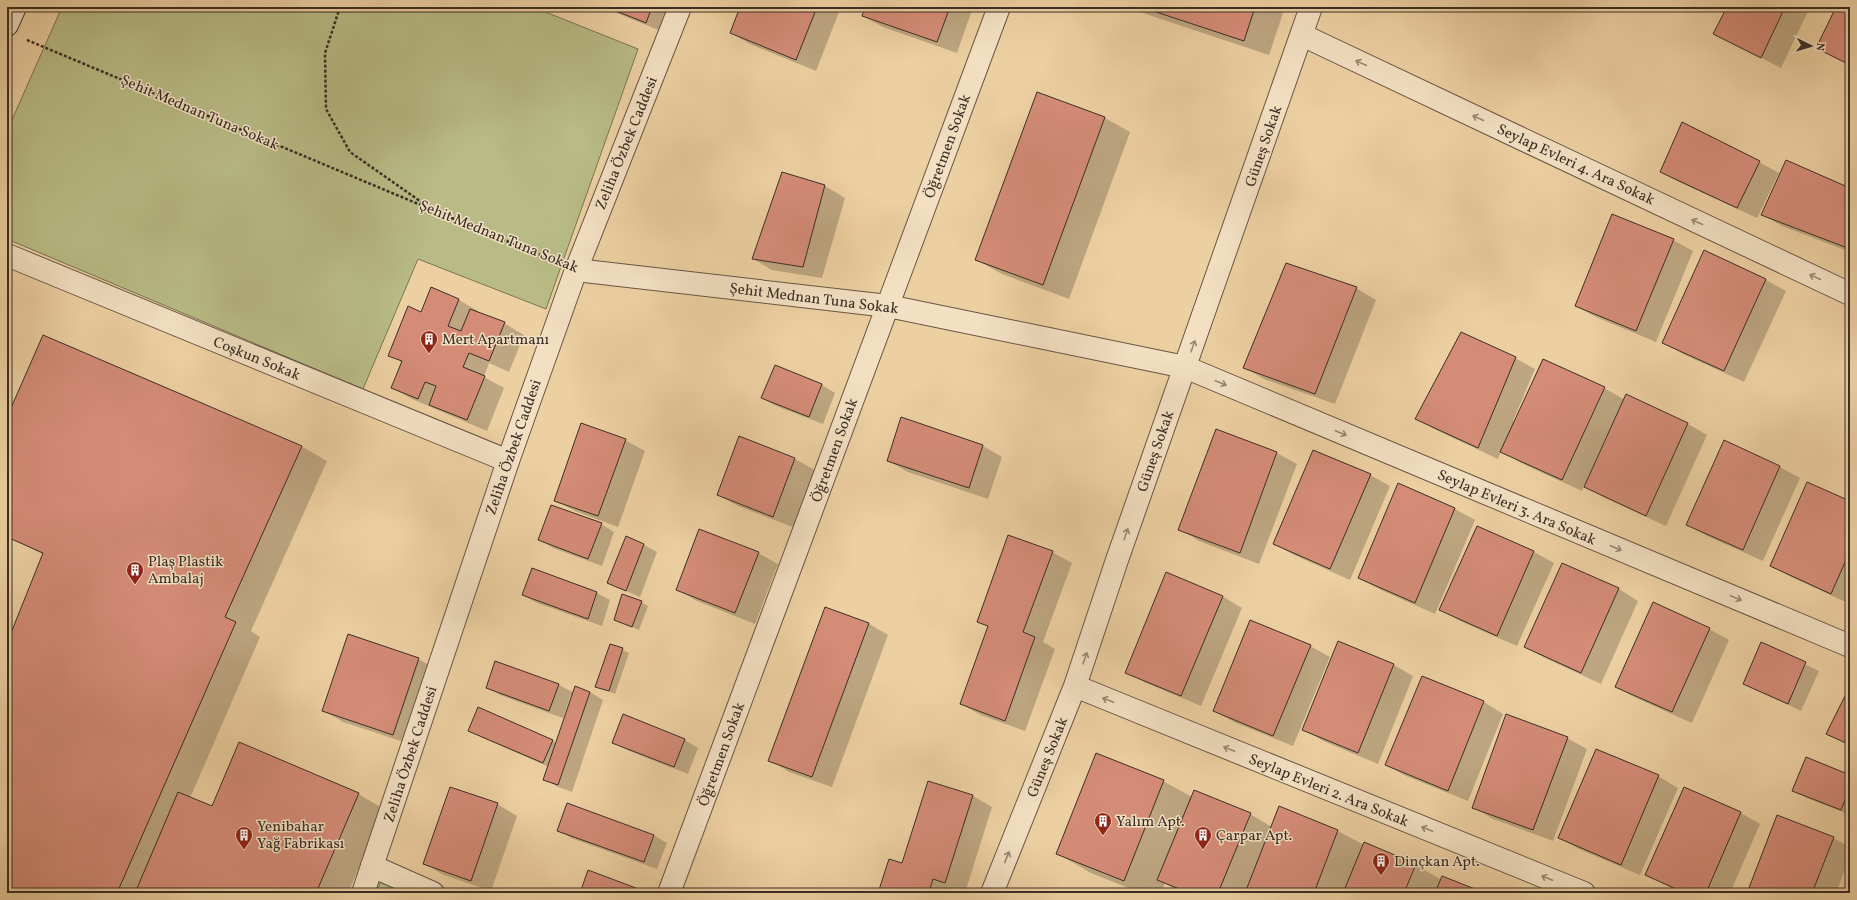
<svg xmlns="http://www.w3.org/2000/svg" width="1857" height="900" viewBox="0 0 1857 900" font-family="Vollkorn,serif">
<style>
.green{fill:#b8bb85;stroke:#7a7455}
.shadow{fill:#0003}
.building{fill:#d48c77;stroke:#3b2e25}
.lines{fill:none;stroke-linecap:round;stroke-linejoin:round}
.minor-casing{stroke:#685644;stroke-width:24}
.tertiary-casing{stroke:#685644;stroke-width:24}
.secondary-casing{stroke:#3b2e25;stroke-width:24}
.path{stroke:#3b2e25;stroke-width:2.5;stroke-dasharray:3 2;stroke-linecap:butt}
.minor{stroke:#f3e0c3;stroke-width:22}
.tertiary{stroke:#f3e0c3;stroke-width:22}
.secondary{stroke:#f3e0c3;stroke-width:22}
.oneway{stroke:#978774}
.labels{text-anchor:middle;stroke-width:3;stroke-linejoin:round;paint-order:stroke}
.street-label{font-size:15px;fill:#3b2e25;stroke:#f3e0c3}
.poi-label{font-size:15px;fill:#3b2e25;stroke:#f3e0c3;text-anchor:start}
</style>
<rect width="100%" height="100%" fill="#edd0a2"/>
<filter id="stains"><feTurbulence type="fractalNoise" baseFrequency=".005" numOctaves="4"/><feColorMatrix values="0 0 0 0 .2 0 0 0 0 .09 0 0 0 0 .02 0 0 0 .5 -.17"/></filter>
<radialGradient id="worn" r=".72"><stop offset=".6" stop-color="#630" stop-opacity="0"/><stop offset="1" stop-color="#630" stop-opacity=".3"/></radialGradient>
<path class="green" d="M 62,7 L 538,7 L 538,9 L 638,49 L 546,309 L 418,259 L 363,389 L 7,239 L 7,131 Z
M 381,881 L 406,893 L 376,893 Z"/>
<path class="shadow" d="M 602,7 L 676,7 L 666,33 Z
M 741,7 L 841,7 L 816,71 L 750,44 L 731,33 Z
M 866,7 L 973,7 L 957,53 L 883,27 L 863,16 Z
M 1125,7 L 1285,7 L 1269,55 Z
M 1728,7 L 1810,7 L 1781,68 L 1714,33 Z
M 1038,93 L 1105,118 L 1130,132 L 1069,299 L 1002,274 L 977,260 Z
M 1759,162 L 1779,173 L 1757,218 L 1681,183 L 1661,172 Z
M 783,174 L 825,186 L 845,198 L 822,278 L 772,270 L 753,259 Z
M 1850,189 L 1850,252 L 1782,226 L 1763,215 Z
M 1673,240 L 1693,251 L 1656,342 L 1596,317 L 1576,306 Z
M 1705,251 L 1766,280 L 1786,291 L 1744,382 L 1683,354 L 1663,342 Z
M 1356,288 L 1376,300 L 1335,404 L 1264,379 L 1245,368 Z
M 459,300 L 478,311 L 478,313 L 504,323 L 524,335 L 509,372 L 489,363 L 484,377 L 504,388 L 487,431 L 412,399 L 393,388 L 403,363 L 389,355 L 422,313 Z
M 1515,358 L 1535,369 L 1513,421 L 1515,422 L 1604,388 L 1625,400 L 1627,396 L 1688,424 L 1707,435 L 1666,526 L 1605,498 L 1584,486 L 1582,491 L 1521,463 L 1501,451 L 1498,459 L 1436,430 L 1416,419 Z
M 775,366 L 822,385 L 835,393 L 823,424 L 776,406 L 762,398 Z
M 7,419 L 301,446 L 327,461 L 251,631 L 260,637 L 190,798 L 212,808 L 358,794 L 384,809 L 348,893 L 7,893 L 7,646 L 44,555 L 7,536 Z
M 1217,430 L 1277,453 L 1297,464 L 1259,564 L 1199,541 L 1180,529 Z
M 740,437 L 795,459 L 815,470 L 793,527 L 738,506 L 718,495 Z
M 625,440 L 645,451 L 618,527 L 575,511 L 555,500 Z
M 1724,442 L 1780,467 L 1800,478 L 1763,561 L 1707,536 L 1687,524 Z
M 983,446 L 1002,457 L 988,499 L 908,472 L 888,461 Z
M 1370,475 L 1390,486 L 1350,580 L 1294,555 L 1274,544 Z
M 1399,485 L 1455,509 L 1475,520 L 1435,614 L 1379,589 L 1359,578 Z
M 1850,502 L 1850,604 L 1791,577 L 1771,566 Z
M 601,524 L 614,532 L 602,566 L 553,548 L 540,540 Z
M 1478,527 L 1534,552 L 1554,563 L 1517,646 L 1460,621 L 1441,610 Z
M 644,545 L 657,552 L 640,597 L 608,583 Z
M 1052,552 L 1072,563 L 1043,642 L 1055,649 L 1025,731 L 981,715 L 961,704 L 989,627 L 978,621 Z
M 758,553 L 778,564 L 755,624 L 697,601 L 678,590 Z
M 1562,564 L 1619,589 L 1638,601 L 1601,684 L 1545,658 L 1525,647 Z
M 532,570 L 597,593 L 610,600 L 602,626 L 537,603 L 523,595 Z
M 1222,596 L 1242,608 L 1201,706 L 1146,683 L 1126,672 Z
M 641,602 L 648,606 L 639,630 L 615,620 Z
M 868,623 L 888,635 L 832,787 L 789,772 L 770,760 Z
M 1709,629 L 1729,640 L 1692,723 L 1636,698 L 1616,687 Z
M 1339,643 L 1394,665 L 1413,676 L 1378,764 L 1323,741 L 1303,729 Z
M 1762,644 L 1819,671 L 1801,711 L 1744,684 Z
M 610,645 L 629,653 L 615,694 L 596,686 Z
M 1310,646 L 1330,657 L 1293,746 L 1234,722 L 1214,711 Z
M 418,659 L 438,670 L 413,745 L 343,722 L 324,711 Z
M 496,662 L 559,685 L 574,693 L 590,692 L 603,700 L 572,792 L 558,787 L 544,779 L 549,767 L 483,738 L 469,730 L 479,708 L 557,743 L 573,696 L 571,695 L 563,718 L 500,695 L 487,687 Z
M 1422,677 L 1484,702 L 1503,714 L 1468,801 L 1406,776 L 1386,765 Z
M 624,716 L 685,740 L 698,748 L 688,774 L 627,750 L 614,742 Z
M 1567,738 L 1587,749 L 1553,841 L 1493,819 L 1473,807 Z
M 1658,776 L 1678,788 L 1640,875 L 1579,849 L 1560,838 Z
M 1850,776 L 1850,815 L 1807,798 L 1793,790 Z
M 1163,781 L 1192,797 L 1250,814 L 1272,827 L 1279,807 L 1338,831 L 1364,845 L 1365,844 L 1416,865 L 1442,880 L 1482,893 L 1182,893 L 1165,883 L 1161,893 L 1141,893 L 1091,873 L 1058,854 Z
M 929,782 L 973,796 L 992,807 L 965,893 L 953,890 L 952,893 L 879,893 L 902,865 Z
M 1684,788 L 1741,813 L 1760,824 L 1730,893 L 1681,893 L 1647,875 Z
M 497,804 L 517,816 L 491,891 L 444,875 L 425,864 Z
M 558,830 L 653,835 L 667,843 L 657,869 L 571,838 Z
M 1833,838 L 1850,847 L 1850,856 L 1836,893 L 1749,893 Z
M 589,871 L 636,889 L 643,893 L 581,893 Z"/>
<path class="building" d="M 606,7 L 652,7 L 646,23 Z
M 740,7 L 817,7 L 796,60 L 730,33 Z
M 865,7 L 950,7 L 937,42 L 862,16 Z
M 1141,7 L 1255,7 L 1244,41 Z
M 1727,7 L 1785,7 L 1761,58 L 1713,34 Z
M 1836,7 L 1850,8 L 1850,65 L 1816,48 Z
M 1037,92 L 1105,117 L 1043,285 L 975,260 Z
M 1682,122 L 1760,161 L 1737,208 L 1660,172 Z
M 1786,160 L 1850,188 L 1850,249 L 1761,215 Z
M 782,172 L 825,185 L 803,267 L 752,259 Z
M 1612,214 L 1674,239 L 1636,331 L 1575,306 Z
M 1704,250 L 1766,279 L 1724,371 L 1662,343 Z
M 1286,263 L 1357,287 L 1315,394 L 1243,368 Z
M 431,287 L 459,299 L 448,326 L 461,331 L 470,309 L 505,322 L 489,361 L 469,353 L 463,367 L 485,376 L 467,420 L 429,405 L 436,386 L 425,382 L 418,399 L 391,388 L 402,361 L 388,356 L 408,306 L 421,312 Z
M 1461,332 L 1516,357 L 1478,448 L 1415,419 Z
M 43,335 L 302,446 L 225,617 L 236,622 L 117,893 L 7,893 L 7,643 L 43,553 L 7,537 L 7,417 Z
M 1543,359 L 1605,387 L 1562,480 L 1500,452 Z
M 775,365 L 822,384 L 809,417 L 761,398 Z
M 1626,394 L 1688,423 L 1646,516 L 1584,487 Z
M 901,417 L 983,445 L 969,488 L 887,461 Z
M 581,423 L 626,439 L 598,516 L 554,501 Z
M 1216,429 L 1277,452 L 1240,553 L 1178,530 Z
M 739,436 L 795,458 L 773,517 L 717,495 Z
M 1724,440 L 1780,466 L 1743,550 L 1686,525 Z
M 1313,450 L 1371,474 L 1330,569 L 1273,544 Z
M 1807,482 L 1850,501 L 1850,551 L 1831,594 L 1770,566 Z
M 1398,483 L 1455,508 L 1415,603 L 1358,578 Z
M 551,505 L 602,523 L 588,559 L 538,540 Z
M 1477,526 L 1534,551 L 1497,636 L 1439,610 Z
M 699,529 L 759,552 L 735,613 L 676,590 Z
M 1008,535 L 1053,551 L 1023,632 L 1035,637 L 1005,721 L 960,704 L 988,626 L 977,622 Z
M 626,536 L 644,544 L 626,591 L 607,583 Z
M 1562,563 L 1619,588 L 1581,673 L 1524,647 Z
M 532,568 L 597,592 L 588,619 L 522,595 Z
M 1166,572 L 1223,596 L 1181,696 L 1125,673 Z
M 622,594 L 642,601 L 632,627 L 614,620 Z
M 1653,602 L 1710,628 L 1672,712 L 1615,687 Z
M 825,607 L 869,623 L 812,777 L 768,761 Z
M 1250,620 L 1311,645 L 1273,736 L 1213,711 Z
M 348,634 L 419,658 L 393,735 L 322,711 Z
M 1338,641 L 1394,664 L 1358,753 L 1302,730 Z
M 1761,642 L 1806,662 L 1788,704 L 1743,684 Z
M 610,644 L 623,648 L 609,691 L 595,687 Z
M 495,661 L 559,684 L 549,711 L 486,688 Z
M 1422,676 L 1484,701 L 1448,791 L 1385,765 Z
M 575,686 L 590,692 L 558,785 L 543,780 Z
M 1850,686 L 1850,745 L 1826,734 Z
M 478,707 L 553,740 L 543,763 L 468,731 Z
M 623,714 L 685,739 L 674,767 L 612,743 Z
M 1506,714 L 1568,737 L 1533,830 L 1472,808 Z
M 239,742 L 359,793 L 316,893 L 135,893 L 178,792 L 212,806 Z
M 1596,749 L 1659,775 L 1621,865 L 1558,838 Z
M 1096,753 L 1164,780 L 1124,881 L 1056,854 Z
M 1806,757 L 1850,775 L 1850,788 L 1841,810 L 1792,791 Z
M 928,781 L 973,795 L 945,883 L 933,879 L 929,893 L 878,893 L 889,859 L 902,863 Z
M 450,787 L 498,803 L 471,881 L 423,864 Z
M 1684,787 L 1741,812 L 1706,893 L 1685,893 L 1645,875 Z
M 1194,790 L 1251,813 L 1218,893 L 1189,893 L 1157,880 Z
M 567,803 L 654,835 L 644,862 L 557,831 Z
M 1279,806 L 1338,830 L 1314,893 L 1245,893 Z
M 1777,815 L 1834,837 L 1812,893 L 1747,893 Z
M 1364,842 L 1416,864 L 1404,893 L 1343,893 Z
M 588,870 L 636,888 L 634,893 L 580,893 Z
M 1442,876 L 1475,889 L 1484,893 L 1435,893 Z"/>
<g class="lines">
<g class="minor-casing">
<path id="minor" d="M 1302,35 L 1850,294
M 7,255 L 508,461
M 576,270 L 888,306 L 1185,367 L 1850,646
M 1075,686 L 1584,893
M 372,866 L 433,893
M 669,893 L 999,7
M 992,893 L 1075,686 L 1117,560 L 1311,7"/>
</g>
<g class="tertiary-casing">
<path id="tertiary" d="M 363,893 L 508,461 L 576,270 L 680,7"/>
</g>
<g class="secondary-casing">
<path id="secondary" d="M 7,25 L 15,7"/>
</g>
<path class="path" d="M 340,7 L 325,53 L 326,109 L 350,152 L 427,206
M 27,40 L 552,260"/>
<use href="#minor" class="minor"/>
<use href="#tertiary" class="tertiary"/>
<use href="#secondary" class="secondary"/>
</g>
<defs><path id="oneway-shaft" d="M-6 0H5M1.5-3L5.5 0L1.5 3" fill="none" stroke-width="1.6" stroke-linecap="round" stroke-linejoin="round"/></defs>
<g class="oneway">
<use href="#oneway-shaft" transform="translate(1361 63) rotate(-155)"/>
<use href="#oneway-shaft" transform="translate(1478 118) rotate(-155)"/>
<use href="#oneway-shaft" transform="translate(1697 222) rotate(-155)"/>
<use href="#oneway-shaft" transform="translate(1815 277) rotate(-155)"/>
<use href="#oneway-shaft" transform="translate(1193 346) rotate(-71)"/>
<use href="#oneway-shaft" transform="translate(1221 383) rotate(23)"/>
<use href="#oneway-shaft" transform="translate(1341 433) rotate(23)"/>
<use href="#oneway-shaft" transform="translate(1126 534) rotate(-71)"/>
<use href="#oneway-shaft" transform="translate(1616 548) rotate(23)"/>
<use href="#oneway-shaft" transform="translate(1736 598) rotate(23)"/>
<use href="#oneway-shaft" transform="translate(1085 658) rotate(-71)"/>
<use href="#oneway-shaft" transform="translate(1108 700) rotate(-158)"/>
<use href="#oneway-shaft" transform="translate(1229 749) rotate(-158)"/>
<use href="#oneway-shaft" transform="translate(1427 829) rotate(-158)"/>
<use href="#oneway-shaft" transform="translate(1007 857) rotate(-68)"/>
<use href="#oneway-shaft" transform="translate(1547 878) rotate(-158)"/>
</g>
<defs>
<g id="building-pin" transform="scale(0.9)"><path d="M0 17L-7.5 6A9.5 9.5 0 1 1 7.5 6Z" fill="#8f2418" stroke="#f3e0c3"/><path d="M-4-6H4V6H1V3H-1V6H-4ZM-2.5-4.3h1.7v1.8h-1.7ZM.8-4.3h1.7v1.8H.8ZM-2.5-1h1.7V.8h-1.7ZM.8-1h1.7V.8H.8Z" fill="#fff"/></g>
</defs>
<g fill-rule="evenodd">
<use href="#building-pin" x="429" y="339"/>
<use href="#building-pin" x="135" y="570"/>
<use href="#building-pin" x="1103" y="821"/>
<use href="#building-pin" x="244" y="835"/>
<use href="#building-pin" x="1203" y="835"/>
<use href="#building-pin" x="1381" y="861"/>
</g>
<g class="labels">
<g class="street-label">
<text transform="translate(200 112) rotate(23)" y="5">Şehit Mednan Tuna Sokak</text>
<text transform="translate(626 143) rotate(-68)" y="5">Zeliha Özbek Caddesi</text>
<text transform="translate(947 146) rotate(-70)" y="5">Öğretmen Sokak</text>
<text transform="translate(1263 146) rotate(-71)" y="5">Güneş Sokak</text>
<text transform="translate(1576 164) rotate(25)" y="5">Seylap Evleri 4. Ara Sokak</text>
<text transform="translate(499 236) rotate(22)" y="5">Şehit Mednan Tuna Sokak</text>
<text transform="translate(814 298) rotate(7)" y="5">Şehit Mednan Tuna Sokak</text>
<text transform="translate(257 358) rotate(22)" y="5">Coşkun Sokak</text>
<text transform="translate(513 447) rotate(-71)" y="5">Zeliha Özbek Caddesi</text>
<text transform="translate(834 450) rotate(-70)" y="5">Öğretmen Sokak</text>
<text transform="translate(1155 451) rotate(-71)" y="5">Güneş Sokak</text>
<text transform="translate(1517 507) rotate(23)" y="5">Seylap Evleri 3. Ara Sokak</text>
<text transform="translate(410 754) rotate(-72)" y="5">Zeliha Özbek Caddesi</text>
<text transform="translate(721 754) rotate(-70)" y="5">Öğretmen Sokak</text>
<text transform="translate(1047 757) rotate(-68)" y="5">Güneş Sokak</text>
<text transform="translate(1329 790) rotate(22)" y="5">Seylap Evleri 2. Ara Sokak</text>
</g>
<g class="poi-label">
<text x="442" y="344">Mert Apartmanı</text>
<text x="148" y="566">Plaş Plastik<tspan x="148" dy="17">Ambalaj</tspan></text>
<text x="1116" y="826">Yalım Apt.</text>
<text x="257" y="831">Yenibahar<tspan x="257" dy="17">Yağ Fabrikası</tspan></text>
<text x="1216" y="840">Çarpar Apt.</text>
<text x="1394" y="866">Dinçkan Apt.</text>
</g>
</g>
<rect width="1857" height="900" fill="none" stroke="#edd0a2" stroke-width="24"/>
<rect x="8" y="8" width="1841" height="884" fill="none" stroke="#3b2e25" stroke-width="2"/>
<rect x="12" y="12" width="1833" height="876" fill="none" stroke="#3b2e25"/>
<g transform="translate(1811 46) rotate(95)" stroke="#f3e0c3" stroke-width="3" paint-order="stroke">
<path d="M0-3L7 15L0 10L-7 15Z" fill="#3b2e25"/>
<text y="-6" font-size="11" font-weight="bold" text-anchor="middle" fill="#3b2e25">N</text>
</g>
<rect width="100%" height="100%" filter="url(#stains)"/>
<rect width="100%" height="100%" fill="url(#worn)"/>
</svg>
